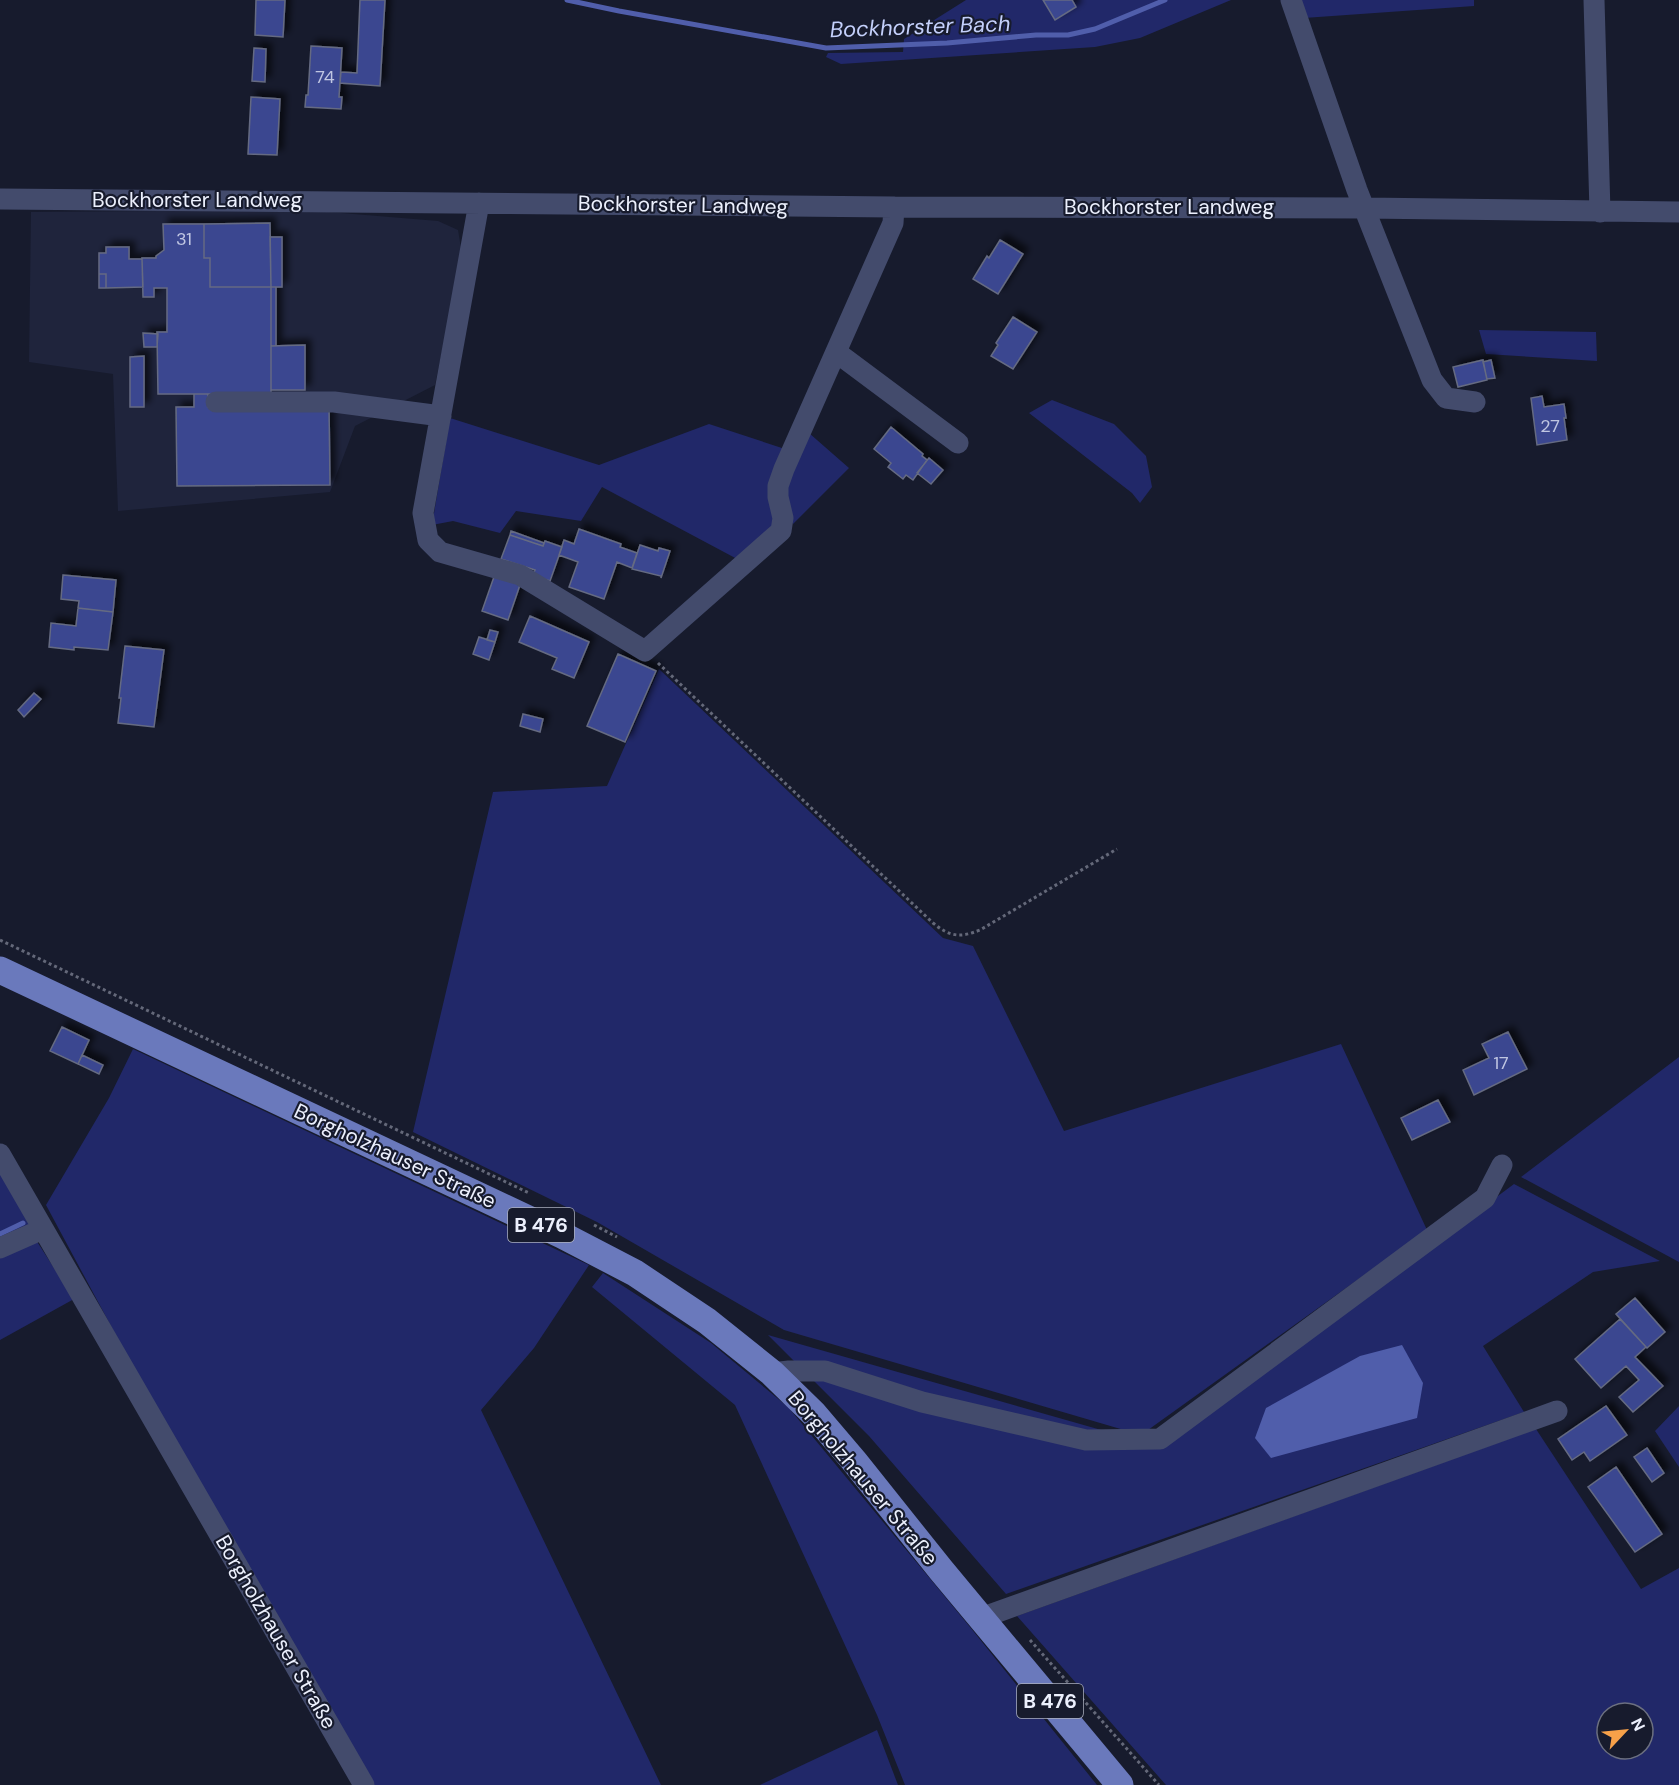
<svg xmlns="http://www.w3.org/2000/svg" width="1679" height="1785" viewBox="0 0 1679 1785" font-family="'DM Sans',sans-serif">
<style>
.built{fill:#1f243c}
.green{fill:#212869;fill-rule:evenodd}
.water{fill:#505eab}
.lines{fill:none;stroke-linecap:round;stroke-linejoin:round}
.stream{stroke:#505eab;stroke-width:5}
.building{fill:#3a4690;stroke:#656b82;stroke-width:1.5;filter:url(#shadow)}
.path{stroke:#646879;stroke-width:3;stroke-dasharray:3 3;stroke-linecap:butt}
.minor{stroke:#434b6c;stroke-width:21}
.major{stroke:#6a79bc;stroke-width:27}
.labels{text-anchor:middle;stroke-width:4.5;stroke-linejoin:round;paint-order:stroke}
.number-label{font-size:18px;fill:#c0c6e2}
.shield{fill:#171b2d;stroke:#acb0bf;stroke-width:1.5}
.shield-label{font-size:20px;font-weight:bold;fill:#ecf0fd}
.street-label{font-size:21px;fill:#ecf0fd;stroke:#171b2d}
.water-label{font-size:22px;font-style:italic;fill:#c4d0fb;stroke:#171b2d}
</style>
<defs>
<filter id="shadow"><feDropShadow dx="5.5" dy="-5.5" stdDeviation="3" flood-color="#0009"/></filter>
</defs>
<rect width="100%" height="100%" fill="#171b2d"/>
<path class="built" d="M 305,210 L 438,221 L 458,230 L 462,254 L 435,385 L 355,426 L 330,492 L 118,511 L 113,374 L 29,362 L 31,212 Z"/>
<path class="green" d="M 966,0 L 1231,0 L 1140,38 L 1095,47 L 841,64 L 826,57 L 828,53 L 903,52 L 904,39 Z
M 1298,0 L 1474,0 L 1474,6 L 1304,18 Z
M 1479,330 L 1596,332 L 1597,361 L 1486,354 Z
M 1052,400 L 1114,424 L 1146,456 L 1152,487 L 1140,503 L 1132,493 L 1029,413 Z
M 450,418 L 599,465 L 709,424 L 788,450 L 776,519 L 772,531 L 739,560 L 602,487 L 581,521 L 516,511 L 500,533 L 453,521 L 432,525 Z
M 809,433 L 849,468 L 793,524 L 785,483 Z
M 659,669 L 943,938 L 973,946 L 1064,1131 L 1341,1044 L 1427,1230 L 1141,1435 L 784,1330 L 597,1222 L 413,1132 L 493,792 L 607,786 Z
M 133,1049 L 589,1265 L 534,1348 L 481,1410 L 661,1785 L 372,1785 L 148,1395 L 46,1205 L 109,1098 Z
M 1679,1057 L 1679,1262 L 1521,1177 Z
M 0,1163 L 30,1214 L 29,1229 L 0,1242 Z
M 1514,1184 L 1660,1261 L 1593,1272 L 1483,1346 L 1524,1412 L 1006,1594 L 869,1436 L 768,1335 L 1161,1447 Z
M 36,1240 L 74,1299 L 0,1340 L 0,1256 Z
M 603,1273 L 711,1343 L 788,1407 L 970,1627 L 1097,1785 L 905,1785 L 877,1715 L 735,1405 L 592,1287 Z
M 1679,1406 L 1679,1467 L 1655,1431 Z
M 1536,1429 L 1641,1589 L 1679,1568 L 1679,1785 L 1166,1785 L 1017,1616 ZM 1607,1713 L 1643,1713 L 1643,1749 L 1607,1749 Z
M 877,1730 L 898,1785 L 760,1785 Z"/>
<path class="water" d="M 1402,1345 L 1423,1383 L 1417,1418 L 1271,1458 L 1255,1438 L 1266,1408 L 1360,1356 Z"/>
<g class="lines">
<path class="stream" d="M 567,0 L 619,11 L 826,48 L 947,43 L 1036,35 L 1068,35 L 1095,29 L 1165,0
M 0,1234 L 23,1223"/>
</g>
<path class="building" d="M 256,0 L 285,0 L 283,37 L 255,35 Z
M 360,0 L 385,0 L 380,86 L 340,83 L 341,72 L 357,73 Z
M 1043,0 L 1072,0 L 1076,7 L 1055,20 Z
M 311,46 L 342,48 L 339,97 L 342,97 L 341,109 L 305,107 L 306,95 L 308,95 Z
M 254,48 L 266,49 L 265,82 L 252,81 Z
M 251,97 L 280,99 L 277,155 L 248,154 Z
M 270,223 L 271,287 L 210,287 L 210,258 L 204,258 L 204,224 Z
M 163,224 L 204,224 L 204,258 L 210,258 L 210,287 L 271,287 L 271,394 L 158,394 L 157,332 L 167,332 L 167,288 L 154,288 L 154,297 L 143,297 L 142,258 L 156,258 L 156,256 L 164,250 Z
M 270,237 L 282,237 L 282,287 L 271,287 Z
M 1000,240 L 1023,254 L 998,294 L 973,279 L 987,256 L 989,258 Z
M 106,247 L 129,247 L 129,259 L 142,259 L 143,287 L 106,288 L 106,274 L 99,274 L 99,253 L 106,253 Z
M 99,274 L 106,274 L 106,288 L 99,288 Z
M 271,287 L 276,287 L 276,346 L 271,346 Z
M 1013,317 L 1037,332 L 1013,369 L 991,356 L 998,345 L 996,343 Z
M 143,333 L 158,334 L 157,347 L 144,347 Z
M 305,345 L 305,390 L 271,390 L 271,346 Z
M 144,356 L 144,407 L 130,407 L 130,357 Z
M 1483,360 L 1487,380 L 1458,387 L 1453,367 Z
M 1491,360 L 1495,378 L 1487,379 L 1483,362 Z
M 194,394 L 208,394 L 208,407 L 329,406 L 330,485 L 177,486 L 176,407 L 194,407 Z
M 1542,396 L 1544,407 L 1564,404 L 1566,418 L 1564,418 L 1567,440 L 1537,445 L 1531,398 Z
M 891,427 L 923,454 L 922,456 L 927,460 L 913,480 L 906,475 L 903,479 L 888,467 L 891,463 L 874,449 Z
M 929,458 L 943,470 L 931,484 L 917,473 Z
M 579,529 L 621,544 L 620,547 L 637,553 L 632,568 L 617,562 L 604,599 L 569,587 L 578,562 L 559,555 L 564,540 L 574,544 Z
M 511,531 L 544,543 L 543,546 L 510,535 Z
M 510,535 L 543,546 L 545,541 L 562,547 L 550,581 L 533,575 L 535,570 L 501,559 Z
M 640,545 L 658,551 L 659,548 L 670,551 L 661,578 L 661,576 L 632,569 Z
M 495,574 L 521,582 L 508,620 L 482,611 Z
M 63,575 L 116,580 L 113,612 L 78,608 L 79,601 L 61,599 Z
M 78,608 L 113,612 L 108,650 L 74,647 L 74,650 L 49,647 L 51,623 L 76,626 Z
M 530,616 L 589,642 L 574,678 L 552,669 L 557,658 L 519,642 Z
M 490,630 L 498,632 L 495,642 L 487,640 Z
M 479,637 L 495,642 L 489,660 L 473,654 Z
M 125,646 L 164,650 L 154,727 L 118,723 L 121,698 L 119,698 Z
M 618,654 L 656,671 L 625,742 L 587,726 Z
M 34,693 L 41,699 L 24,717 L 18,710 Z
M 523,714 L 543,719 L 540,732 L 520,726 Z
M 62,1027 L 89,1040 L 78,1064 L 50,1051 Z
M 1508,1032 L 1527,1069 L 1474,1095 L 1463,1070 L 1489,1058 L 1482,1044 Z
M 82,1055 L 103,1065 L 99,1074 L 78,1064 Z
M 1438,1100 L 1450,1122 L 1412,1140 L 1401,1118 Z
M 1635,1298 L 1665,1332 L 1647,1348 L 1616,1314 Z
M 1620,1319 L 1646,1347 L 1635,1357 L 1663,1386 L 1633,1412 L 1619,1397 L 1639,1380 L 1626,1366 L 1601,1388 L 1575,1359 Z
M 1606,1406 L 1627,1435 L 1590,1461 L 1584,1452 L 1572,1460 L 1558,1439 Z
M 1647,1448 L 1664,1473 L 1652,1482 L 1634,1457 Z
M 1616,1467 L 1662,1534 L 1635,1552 L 1588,1487 Z"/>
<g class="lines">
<path class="path" d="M 658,663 L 933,923 C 950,937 960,938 980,930 L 1117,849
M 0,940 L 529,1193
M 594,1225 L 617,1237
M 1030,1640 L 1159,1785"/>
<path class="minor" d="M 1291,0 L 1357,190 L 1432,380 L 1446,398 L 1475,402
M 1594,0 L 1600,212
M 0,199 L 894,207 L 1365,208 L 1679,212
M 479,203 L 423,513 L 428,540 L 440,552 L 520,575 L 645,651 L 781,531 L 783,518 L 778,497 L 778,486 L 784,469 L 893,223 L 894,207
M 836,352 L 958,443
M 216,402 L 334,402 L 441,416
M 0,1154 L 364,1785
M 0,1248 L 43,1229
M 772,1373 L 789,1371 L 825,1371 L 922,1402 L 1086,1440 L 1160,1439 L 1485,1198 L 1502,1165
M 981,1618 L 1557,1411"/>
<path class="major" d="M 0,970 L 562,1235 L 635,1273 L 707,1321 L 772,1373 L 814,1414 L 854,1461 L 941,1570 L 1120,1785"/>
</g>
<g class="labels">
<g class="number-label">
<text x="325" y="83">74</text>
<text x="184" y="245">31</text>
<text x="1550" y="432">27</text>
<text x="1501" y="1069">17</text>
</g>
<g class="shield">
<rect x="508" y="1208" width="66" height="34" rx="4.5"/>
<rect x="1017" y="1684" width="66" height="34" rx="4.5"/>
</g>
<g class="shield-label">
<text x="541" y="1232">B 476</text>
<text x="1050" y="1708">B 476</text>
</g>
<g class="street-label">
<text x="197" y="207">Bockhorster Landweg</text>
<text transform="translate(683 205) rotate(1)" y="7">Bockhorster Landweg</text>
<text x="1169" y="214">Bockhorster Landweg</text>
<text transform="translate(395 1156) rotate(25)" y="7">Borgholzhauser Straße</text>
<text transform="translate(863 1478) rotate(50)" y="7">Borgholzhauser Straße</text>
<text transform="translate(276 1632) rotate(60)" y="7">Borgholzhauser Straße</text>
</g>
<g class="water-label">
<text transform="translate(920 26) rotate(-2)" y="8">Bockhorster Bach</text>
</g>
</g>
<g transform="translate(1625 1731) rotate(64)"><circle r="28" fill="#171b2d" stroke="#6c7080" stroke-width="1.5"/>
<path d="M0-4.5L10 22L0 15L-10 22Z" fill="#f7a149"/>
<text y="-9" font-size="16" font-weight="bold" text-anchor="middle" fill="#ecf0fd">N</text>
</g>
</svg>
